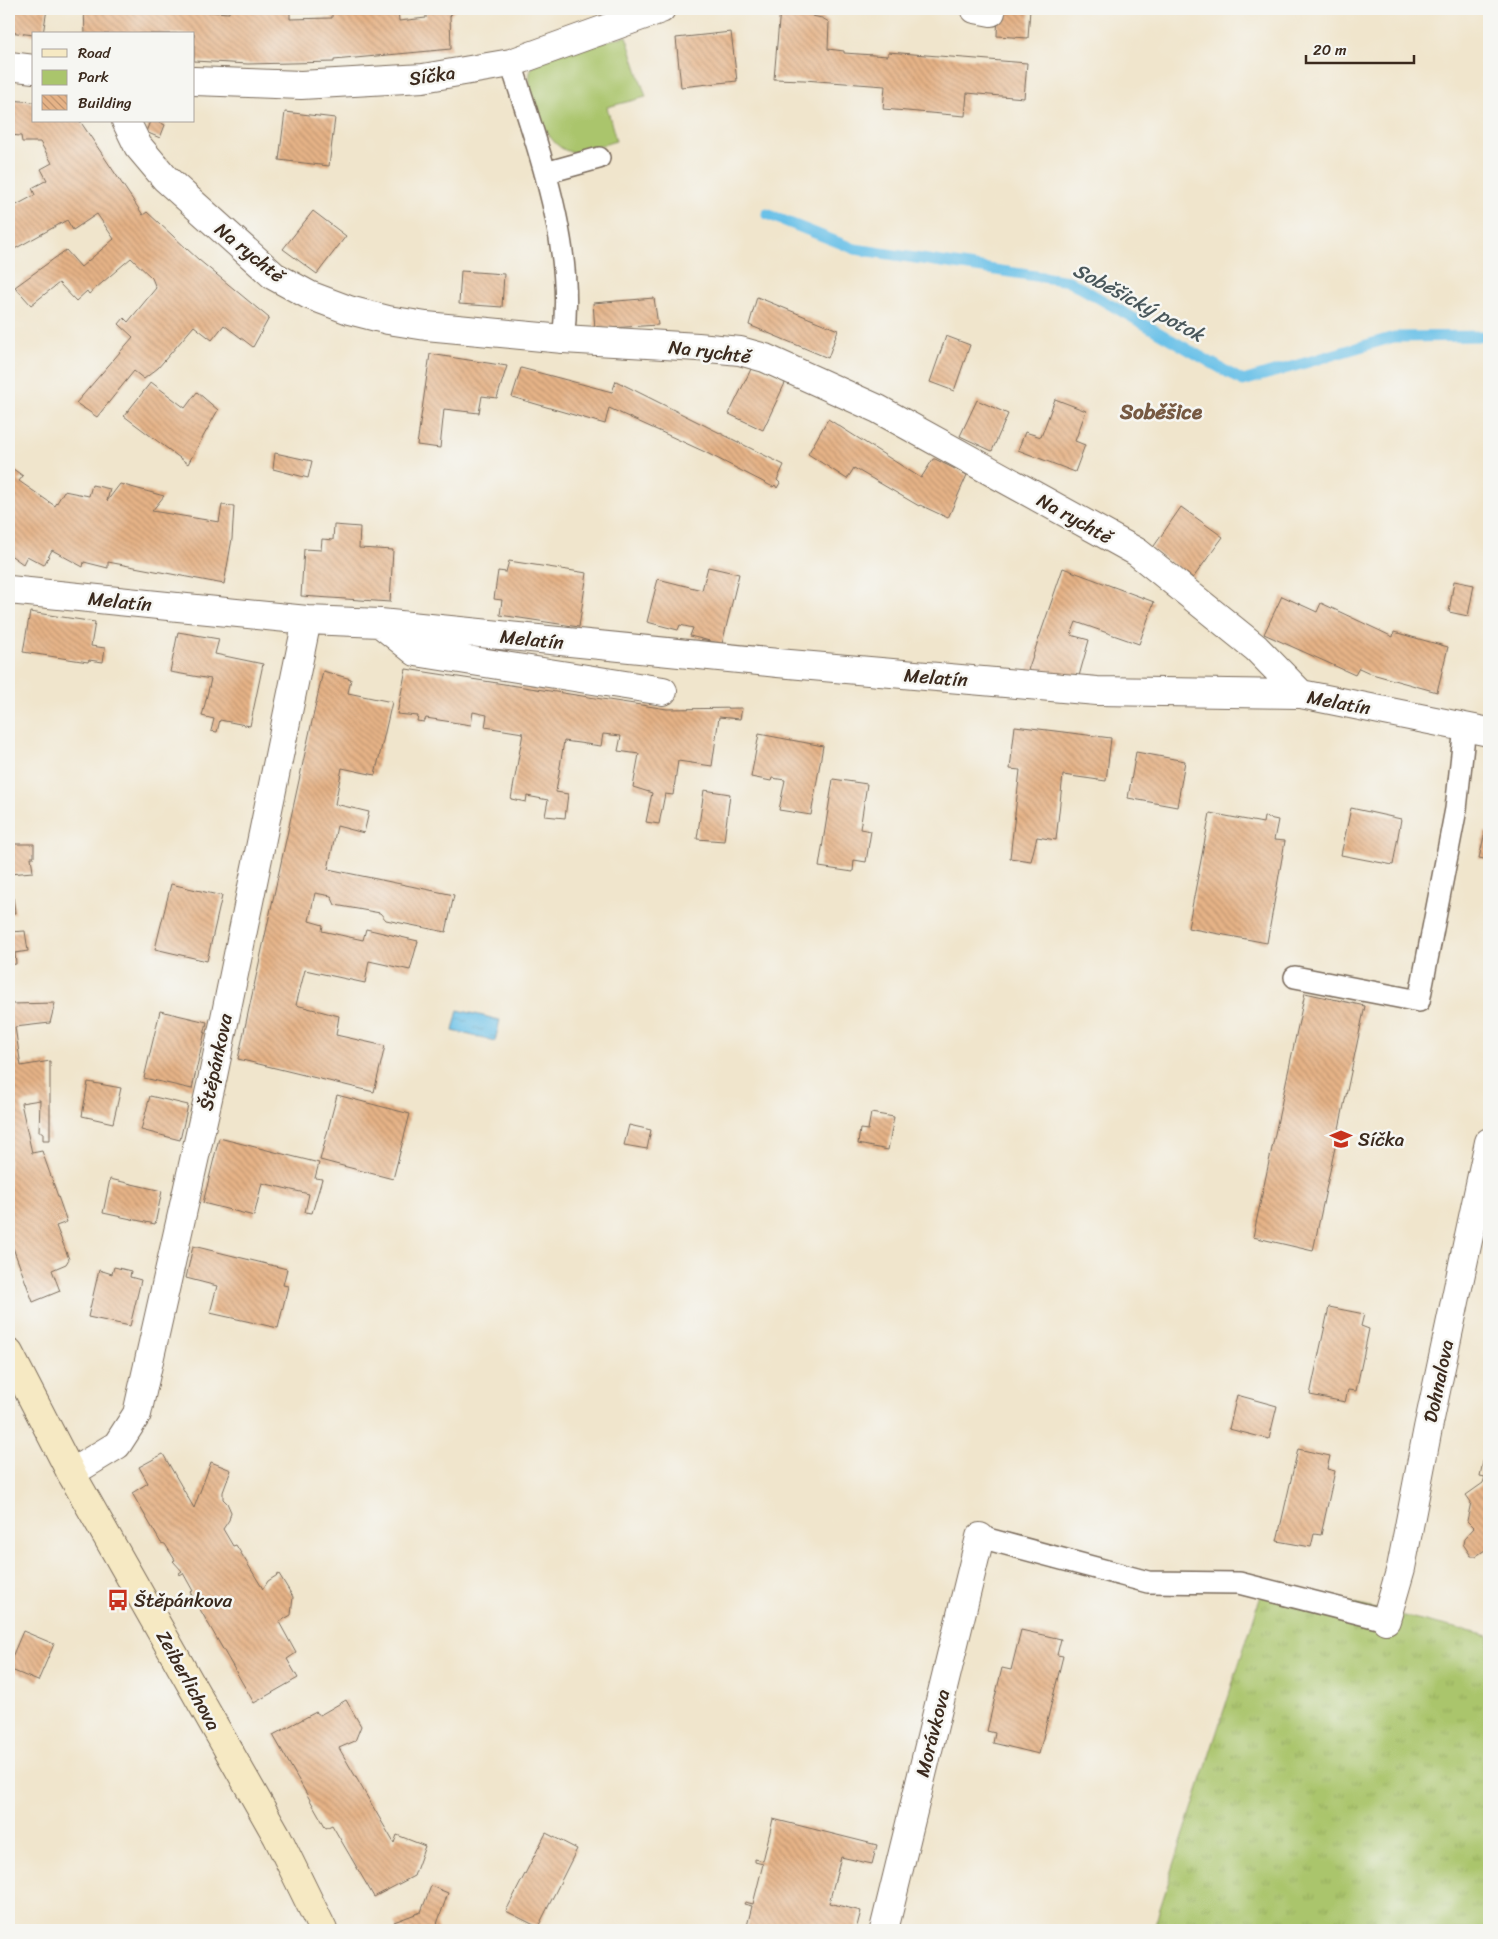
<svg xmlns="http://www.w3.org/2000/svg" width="1498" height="1939" viewBox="0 0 1498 1939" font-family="Sriracha,sans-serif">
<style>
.grass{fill:url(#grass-tufts);stroke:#727845}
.park{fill:#aac56c;stroke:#727845}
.water{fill:url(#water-ripples);stroke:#537683}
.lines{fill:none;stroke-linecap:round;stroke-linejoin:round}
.stream{stroke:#6bc1e8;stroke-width:11}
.building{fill:url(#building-back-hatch)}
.lane-casing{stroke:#7a6b5b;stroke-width:24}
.street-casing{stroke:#7a6b5b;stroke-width:30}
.secondary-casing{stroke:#7a6b5b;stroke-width:30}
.lane{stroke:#fff;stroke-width:21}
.street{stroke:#fff;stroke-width:28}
.secondary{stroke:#f6e9c3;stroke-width:28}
.labels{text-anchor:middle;stroke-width:5;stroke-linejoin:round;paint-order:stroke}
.street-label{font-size:19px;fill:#3b2a1e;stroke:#f6f6f2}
.poi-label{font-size:19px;fill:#3b2a1e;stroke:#f6f6f2;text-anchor:start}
.water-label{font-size:20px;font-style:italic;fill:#49575b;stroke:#f6f6f2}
.quarter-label{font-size:21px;font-weight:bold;fill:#775a43;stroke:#f6f6f2}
</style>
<defs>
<pattern id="grass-tufts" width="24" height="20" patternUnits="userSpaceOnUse" patternTransform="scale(1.25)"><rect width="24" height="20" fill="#aac56c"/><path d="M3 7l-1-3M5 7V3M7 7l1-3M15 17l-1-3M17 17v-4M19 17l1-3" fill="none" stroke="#93a95d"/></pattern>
<pattern id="water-ripples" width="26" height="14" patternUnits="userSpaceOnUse" patternTransform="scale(1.25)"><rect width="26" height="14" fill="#6bc1e8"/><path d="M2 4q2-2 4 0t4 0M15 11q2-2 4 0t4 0" fill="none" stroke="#599dbb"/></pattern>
<pattern id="building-back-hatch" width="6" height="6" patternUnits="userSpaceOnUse" patternTransform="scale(1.25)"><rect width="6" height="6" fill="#e6b387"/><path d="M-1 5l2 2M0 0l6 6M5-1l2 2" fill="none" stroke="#bc926e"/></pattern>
</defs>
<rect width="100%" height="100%" fill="#f6f6f2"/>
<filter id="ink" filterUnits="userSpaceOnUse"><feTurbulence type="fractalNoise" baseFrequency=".02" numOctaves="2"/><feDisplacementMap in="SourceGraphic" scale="10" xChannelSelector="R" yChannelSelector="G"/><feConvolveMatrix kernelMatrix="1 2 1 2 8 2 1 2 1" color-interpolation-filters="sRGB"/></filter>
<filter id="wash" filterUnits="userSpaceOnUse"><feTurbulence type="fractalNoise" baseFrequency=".0096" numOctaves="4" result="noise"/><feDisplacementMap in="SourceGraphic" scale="20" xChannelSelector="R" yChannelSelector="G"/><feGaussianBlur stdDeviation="1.12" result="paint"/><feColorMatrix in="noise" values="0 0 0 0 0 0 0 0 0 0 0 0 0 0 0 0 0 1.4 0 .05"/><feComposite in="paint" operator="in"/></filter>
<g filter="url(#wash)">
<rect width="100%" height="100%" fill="#f0e5cc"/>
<path class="grass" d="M 1265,1583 L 1489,1636 L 1489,1930 L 1153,1930 Z"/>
<path class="park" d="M 626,36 L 646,97 L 607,107 L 616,141 C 604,144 586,152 574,152 C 548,153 526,95 530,73 C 531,66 536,63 541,58 Z"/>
<path class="water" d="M 458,1010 L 500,1020 L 495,1041 L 453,1031 Z"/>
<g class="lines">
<path class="stream" d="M 767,214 L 855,249 L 1069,281 L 1243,381 L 1394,337 L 1489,336"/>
</g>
<g id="blocks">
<path class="building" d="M 9,9 L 47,9 L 43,34 L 34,34 L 34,35 L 9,32 Z
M 84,9 L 199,9 L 199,11 L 229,13 L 229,9 L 290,9 L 290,19 L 332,18 L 332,9 L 398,9 L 399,21 L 426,18 L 426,9 L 456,9 L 450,16 L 451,49 L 334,60 L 334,62 L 248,64 L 194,61 L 194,34 L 85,34 Z
M 780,9 L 812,9 L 812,16 L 822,18 L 829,22 L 828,49 L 844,51 L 844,53 L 888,56 L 888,52 L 1027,63 L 1024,98 L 967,93 L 965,116 L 883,109 L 885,86 L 804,80 L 774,79 Z
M 998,9 L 1030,9 L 1028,38 L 997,36 Z
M 731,32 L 737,81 L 681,87 L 676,38 Z
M 9,100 L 34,102 L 34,121 L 80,121 L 143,215 L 147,212 L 199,260 L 269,318 L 253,347 L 224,325 L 212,340 L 194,326 L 158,368 L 144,379 L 134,371 L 97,417 L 76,403 L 133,337 L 119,324 L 124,318 L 128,322 L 156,288 L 152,278 L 131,258 L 89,294 L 87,291 L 76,301 L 59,283 L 31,305 L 15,287 L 66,250 L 81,267 L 114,239 L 97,214 L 73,230 L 67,220 L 9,252 L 9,209 L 35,195 L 32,188 L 47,180 L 41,169 L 52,163 L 40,142 L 22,142 L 21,136 L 9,135 Z
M 285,112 L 335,118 L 329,166 L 279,160 Z
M 150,121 L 157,121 L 165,125 L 160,138 L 146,132 Z
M 313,211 L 346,236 L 317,274 L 283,249 Z
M 461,271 L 504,274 L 502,307 L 459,304 Z
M 757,297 L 838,330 L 828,358 L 749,325 Z
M 654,298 L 658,325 L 595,329 L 593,303 Z
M 946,336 L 970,345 L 954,391 L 930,382 Z
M 430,354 L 507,366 L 497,398 L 482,396 L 479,413 L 444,409 L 440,448 L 417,445 Z
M 753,365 L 786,381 L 763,430 L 729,414 Z
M 521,368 L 612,392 L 616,381 L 784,465 L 777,480 L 780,483 L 777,488 L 775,485 L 773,487 L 705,452 L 609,408 L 605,424 L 512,397 Z
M 151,382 L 185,408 L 197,392 L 218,410 L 188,464 L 124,416 Z
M 1055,399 L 1086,411 L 1075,441 L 1085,445 L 1075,472 L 1018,450 L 1025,432 L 1041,437 Z
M 977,400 L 1008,414 L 992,451 L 960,436 Z
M 828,419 L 921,478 L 933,459 L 935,459 L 967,475 L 948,518 L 920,505 L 919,506 L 854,468 L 847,479 L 808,454 Z
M 275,453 L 312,461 L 308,478 L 273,469 Z
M 9,466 L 23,476 L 19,481 L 55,506 L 64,491 L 89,496 L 92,485 L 110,489 L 107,501 L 120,484 L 164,496 L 152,511 L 219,522 L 222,505 L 234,506 L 232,539 L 224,584 L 108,562 L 108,568 L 84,562 L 83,567 L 52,550 L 44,565 L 27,556 L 23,564 L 9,554 Z
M 1181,507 L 1223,537 L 1193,578 L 1152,549 Z
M 334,525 L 360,527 L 359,548 L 393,550 L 390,602 L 301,596 L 304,549 L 321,550 L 322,539 L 333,540 Z
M 509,561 L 587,573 L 579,627 L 500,615 L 502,600 L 494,599 L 498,571 L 506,572 Z
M 708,567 L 739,574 L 722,644 L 690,636 L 693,628 L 680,625 L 678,630 L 647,622 L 658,579 L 702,590 Z
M 1063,568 L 1154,602 L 1139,644 L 1076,622 L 1071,635 L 1089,640 L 1079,676 L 1027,673 Z
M 1454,581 L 1474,585 L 1468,616 L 1449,612 Z
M 1282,596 L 1317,612 L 1321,603 L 1393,637 L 1394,632 L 1448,647 L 1437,692 L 1372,674 L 1359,668 L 1355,675 L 1264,634 Z
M 30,612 L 95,622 L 91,646 L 105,648 L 103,662 L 89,660 L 88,662 L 23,652 Z
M 178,632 L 219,639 L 215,654 L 263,664 L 250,726 L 220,720 L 217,732 L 211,731 L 214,719 L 202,716 L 211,679 L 170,672 Z
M 406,669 L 667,709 L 742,708 L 740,719 L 719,717 L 712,766 L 678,761 L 673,795 L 665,794 L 659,824 L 646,822 L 652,793 L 633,787 L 639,754 L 618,751 L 621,736 L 603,734 L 601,746 L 564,741 L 556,792 L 568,794 L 565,818 L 545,816 L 548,800 L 527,796 L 526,802 L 511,799 L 523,733 L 485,727 L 487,715 L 473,712 L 471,725 L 426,718 L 424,722 L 417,721 L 418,716 L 397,714 Z
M 323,671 L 351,679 L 348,693 L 392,702 L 375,775 L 342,768 L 335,804 L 369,812 L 364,833 L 337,826 L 328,869 L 454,895 L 446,932 L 386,920 L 380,913 L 335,905 L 331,896 L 315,893 L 309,921 L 323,925 L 322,931 L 363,940 L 366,929 L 418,941 L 410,970 L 369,961 L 365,983 L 305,970 L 296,1005 L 339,1016 L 336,1035 L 385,1046 L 374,1092 L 238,1059 Z
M 1015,726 L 1111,738 L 1106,781 L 1063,775 L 1056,840 L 1037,837 L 1031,861 L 1010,858 L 1020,770 L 1010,769 Z
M 759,734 L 823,746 L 811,815 L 779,810 L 785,780 L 772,778 L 771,781 L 751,777 Z
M 1136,752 L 1185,761 L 1177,807 L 1128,798 Z
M 833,779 L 867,784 L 860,829 L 871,831 L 866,862 L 854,860 L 853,872 L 819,867 Z
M 704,790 L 730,794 L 724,841 L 697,839 Z
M 1351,808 L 1401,819 L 1393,865 L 1341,855 Z
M 1210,813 L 1263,823 L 1264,817 L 1278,820 L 1274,840 L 1285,841 L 1267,943 L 1188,928 Z
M 1485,832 L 1489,833 L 1489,860 L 1479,858 Z
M 9,844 L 34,844 L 34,857 L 31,857 L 33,872 L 9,874 Z
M 171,884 L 222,896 L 207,961 L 155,949 Z
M 9,896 L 13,896 L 15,913 L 9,914 Z
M 25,931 L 28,951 L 15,953 L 16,964 L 9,965 L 9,932 Z
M 1305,993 L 1365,1006 L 1313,1251 L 1253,1237 Z
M 55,1003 L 50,1023 L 15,1027 L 21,1066 L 50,1061 L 50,1140 L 43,1140 L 43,1132 L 39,1132 L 40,1100 L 21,1103 L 32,1153 L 42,1151 L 67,1222 L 56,1226 L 69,1259 L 66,1264 L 52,1270 L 60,1291 L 33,1302 L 9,1237 L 9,1007 L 12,1007 L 12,1004 Z
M 160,1011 L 207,1022 L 192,1089 L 144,1078 Z
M 88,1082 L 121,1088 L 113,1123 L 82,1116 Z
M 337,1095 L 410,1114 L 393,1179 L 320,1160 Z
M 150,1096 L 188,1105 L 180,1140 L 141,1130 Z
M 871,1113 L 894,1117 L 888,1150 L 858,1144 L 860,1129 L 868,1130 Z
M 629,1125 L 651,1130 L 647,1149 L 624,1145 Z
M 219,1138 L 319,1163 L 315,1178 L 322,1179 L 312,1213 L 305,1212 L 309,1194 L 262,1183 L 254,1216 L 203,1203 Z
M 110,1179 L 162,1191 L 155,1224 L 103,1213 Z
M 193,1246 L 287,1269 L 283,1285 L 288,1286 L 278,1328 L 210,1313 L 217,1286 L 186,1278 Z
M 114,1267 L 131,1271 L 130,1277 L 141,1280 L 130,1326 L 88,1317 L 99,1270 L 112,1274 Z
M 1329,1307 L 1364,1314 L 1361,1326 L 1369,1329 L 1356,1391 L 1348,1390 L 1345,1402 L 1310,1395 Z
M 1237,1395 L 1277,1406 L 1269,1439 L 1229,1429 Z
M 1487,1442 L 1489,1443 L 1489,1551 L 1485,1550 L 1476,1556 L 1471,1556 L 1463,1544 L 1464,1539 L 1474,1528 L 1467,1521 L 1471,1502 L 1466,1495 L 1483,1483 L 1485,1477 L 1480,1476 Z
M 1298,1449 L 1330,1456 L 1327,1469 L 1335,1471 L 1321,1535 L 1314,1534 L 1311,1547 L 1277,1541 Z
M 163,1454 L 194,1508 L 211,1462 L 231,1470 L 223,1492 L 223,1499 L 227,1503 L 231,1512 L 229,1520 L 223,1529 L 233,1546 L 236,1545 L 263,1589 L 268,1581 L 279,1574 L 293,1597 L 291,1615 L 279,1622 L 296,1653 L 287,1659 L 298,1678 L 254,1703 L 190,1592 L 193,1591 L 183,1573 L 180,1575 L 179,1573 L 182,1571 L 173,1561 L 175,1560 L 165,1544 L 161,1543 L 132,1493 L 148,1483 L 139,1467 Z
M 1021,1630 L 1061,1639 L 1057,1655 L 1063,1656 L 1039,1754 L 993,1743 L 995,1733 L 987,1731 L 1002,1668 L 1011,1670 Z
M 23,1631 L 54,1644 L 38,1681 L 9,1669 L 9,1664 Z
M 346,1700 L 361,1726 L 355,1741 L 339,1748 L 394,1843 L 397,1835 L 425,1846 L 414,1876 L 374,1897 L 332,1825 L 326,1828 L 273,1735 L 316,1712 L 320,1715 Z
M 773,1819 L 877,1845 L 872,1864 L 841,1857 L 829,1903 L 861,1911 L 856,1930 L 746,1930 L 752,1906 L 744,1904 L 745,1902 L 753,1904 L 763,1864 L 755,1862 L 755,1859 L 763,1861 Z
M 546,1833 L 577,1849 L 538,1927 L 506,1911 Z
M 431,1886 L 448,1893 L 437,1924 L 439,1930 L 397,1930 L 394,1922 L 421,1912 Z"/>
</g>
</g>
<g filter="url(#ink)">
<use href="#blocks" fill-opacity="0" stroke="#7a6b5b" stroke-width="1"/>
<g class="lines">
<g class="lane-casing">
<path id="lane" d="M 511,63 C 538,149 576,249 563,339
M 545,173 L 599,158
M 1295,977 L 1419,1001 L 1456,809 L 1465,727
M 980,1537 L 1148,1582 L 1239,1583 L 1386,1620"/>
</g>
<g class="street-casing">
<path id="street" d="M 975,9 L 991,12
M 9,66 L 34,69
M 194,81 L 301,85 L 423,78 L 511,63 L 661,9
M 126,121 L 138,146 L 165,178 L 274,276 L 309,295 L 349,310 L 388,320 L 426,326 L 563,339 L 698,347 L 740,351 L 765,358 L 878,409 L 1137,552 L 1256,648 L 1301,694
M 9,590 L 307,620 L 380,623 L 778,663 L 1097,691 L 1301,694 L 1489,732
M 380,623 L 416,652 L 663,691
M 71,1473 L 117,1445 L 137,1414 L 213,1076 L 307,620
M 1386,1620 L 1401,1568 L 1428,1428 L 1489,1142
M 884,1930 L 980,1537"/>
</g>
<g class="secondary-casing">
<path id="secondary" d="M 9,1353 L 71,1473 L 277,1836 L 323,1930"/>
</g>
<use href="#lane" class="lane"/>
<use href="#street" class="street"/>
<use href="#secondary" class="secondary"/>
</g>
</g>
<defs>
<g id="school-bare" transform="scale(1.725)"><path d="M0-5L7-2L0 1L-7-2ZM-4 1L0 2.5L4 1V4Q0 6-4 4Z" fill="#c8321e" stroke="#f6f6f2" stroke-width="2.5" paint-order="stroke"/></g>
<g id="bus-bare" transform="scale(1.725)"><path d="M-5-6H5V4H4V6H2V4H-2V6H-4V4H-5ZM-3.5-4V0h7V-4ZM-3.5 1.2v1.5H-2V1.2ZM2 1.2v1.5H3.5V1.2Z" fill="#c8321e" stroke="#f6f6f2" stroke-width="2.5" paint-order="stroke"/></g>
</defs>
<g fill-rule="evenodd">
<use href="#school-bare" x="1341" y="1139"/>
<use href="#bus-bare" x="118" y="1600"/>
</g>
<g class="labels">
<g class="street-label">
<text transform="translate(432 75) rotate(-8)" y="7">Síčka</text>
<text transform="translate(250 252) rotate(39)" y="7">Na rychtě</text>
<text transform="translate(710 351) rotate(7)" y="7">Na rychtě</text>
<text transform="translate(1075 518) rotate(29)" y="7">Na rychtě</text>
<text transform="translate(120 601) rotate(6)" y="7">Melatín</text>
<text transform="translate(532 639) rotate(6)" y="7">Melatín</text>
<text transform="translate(936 677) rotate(5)" y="7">Melatín</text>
<text transform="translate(1339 702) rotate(11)" y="7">Melatín</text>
<text transform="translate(215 1062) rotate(-78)" y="7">Štěpánkova</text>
<text transform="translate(1438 1381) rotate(-78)" y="7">Dohnalova</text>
<text transform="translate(189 1680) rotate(61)" y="7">Zeiberlichova</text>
<text transform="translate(932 1733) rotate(-76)" y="7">Morávkova</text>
</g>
<g class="poi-label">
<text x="1358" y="1146">Síčka</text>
<text x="134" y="1607">Štěpánkova</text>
</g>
<g class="water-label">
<text transform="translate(1139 302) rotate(28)" y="7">Soběšický potok</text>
</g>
<g class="quarter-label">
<text x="1161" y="419">Soběšice</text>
</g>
</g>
<rect width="1498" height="1939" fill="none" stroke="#f6f6f2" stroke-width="30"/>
<rect x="32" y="32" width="162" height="90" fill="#f6f6f2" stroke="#aba49d"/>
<rect x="42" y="49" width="25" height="8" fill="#f6e9c3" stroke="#aba49d"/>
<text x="78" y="58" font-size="15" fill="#3b2a1e">Road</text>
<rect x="42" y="70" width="25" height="15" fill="#aac56c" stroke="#aba49d"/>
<text x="78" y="82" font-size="15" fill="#3b2a1e">Park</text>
<rect x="42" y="95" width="25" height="15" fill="url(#building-back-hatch)" stroke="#aba49d"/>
<text x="78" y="108" font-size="15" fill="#3b2a1e">Building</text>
<path d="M1306 55v8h108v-8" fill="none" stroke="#3b2a1e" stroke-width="2.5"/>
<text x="1313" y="55" font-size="15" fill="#3b2a1e" stroke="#f6f6f2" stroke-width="4" paint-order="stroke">20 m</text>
</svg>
